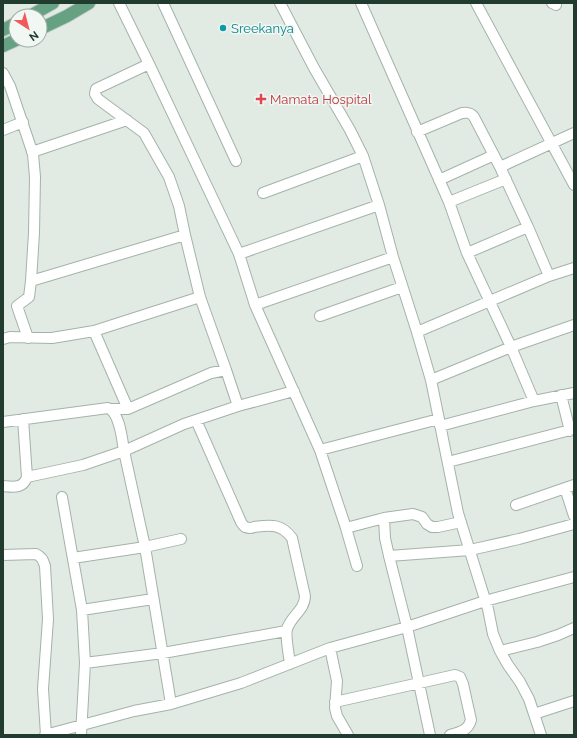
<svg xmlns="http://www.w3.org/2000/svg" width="577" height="738" viewBox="0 0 577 738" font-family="Raleway,sans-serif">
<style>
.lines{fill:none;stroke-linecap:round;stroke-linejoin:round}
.minor-casing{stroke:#a4b3aa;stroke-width:12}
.major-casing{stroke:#c1c8c4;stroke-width:14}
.minor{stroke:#fff;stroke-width:10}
.major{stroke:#65a182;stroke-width:12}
.culture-dot{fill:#0f9aa8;stroke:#f1f8f3;stroke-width:1.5}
.health-dot{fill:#e0444e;stroke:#f1f8f3;stroke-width:1.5}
.labels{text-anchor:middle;stroke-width:3;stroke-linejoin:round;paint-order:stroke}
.culture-label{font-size:13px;fill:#0d838f;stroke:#f1f8f3;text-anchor:start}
.health-label{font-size:13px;fill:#be3a42;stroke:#f1f8f3;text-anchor:start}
</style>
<rect width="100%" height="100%" fill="#e1ebe4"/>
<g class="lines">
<g class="minor-casing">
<path id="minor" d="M 119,3 L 149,64 L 239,254 L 255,305 L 320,450 L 439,419
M 163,3 L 236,161
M 280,3 L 314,68 L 350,130 L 363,156 L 379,205 L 393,257 L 417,332 L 431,380 L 458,513 L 488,609 L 493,634 L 500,651 L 508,665 L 520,682 L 529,699 L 541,735
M 361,3 L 449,202 L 467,253 L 511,347 L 534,401
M 476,3 L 574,185
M 552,3 L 556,5
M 3,73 L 10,86 L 33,154 L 35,177 L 34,233 L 31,281 L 185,235 L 179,206 L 169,177 L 144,133 L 98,99 L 95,94 L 96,89 L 149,64
M 3,130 L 23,122
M 417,132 L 462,113 C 468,112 471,113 474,117 L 500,167
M 574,133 L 500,167 L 528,227 L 549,276 L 574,268
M 32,152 L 127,120
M 439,180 L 494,155
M 263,193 L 363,156
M 449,202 L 506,179
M 185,235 L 200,297 L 226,370
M 467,253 L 528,227
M 239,254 L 379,205
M 255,305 L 393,257
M 320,316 L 402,287
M 94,331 L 128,409
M 417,332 L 549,276
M 28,338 L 17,306 L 29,297 L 31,281
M 3,339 L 10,337 L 52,338 L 94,331 L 200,297
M 431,380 L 511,347 L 574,325
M 561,395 L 570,431
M 112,409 L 128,409 L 211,373 L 226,370 L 238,406
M 196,420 L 241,522 C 241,523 244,526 245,527 C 248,528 252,528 254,527 C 270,525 281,523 292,538 L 305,596 C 305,610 291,616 287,629 C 285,636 289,655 290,664
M 3,422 L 108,408 C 120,413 122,439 124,451 L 184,424 L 238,406 L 294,391
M 440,426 L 534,401 L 574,393
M 320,450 L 346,528 L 357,566
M 448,462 L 574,429
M 27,477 L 83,465 L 124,451 L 145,547 L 171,704
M 3,486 C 13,487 23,489 27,477 L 23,419
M 565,488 L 574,516
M 62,497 L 82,610 L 85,663 L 81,735
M 516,505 L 574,485
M 384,518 L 385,538 L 389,556 L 407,627 L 430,735
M 346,528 L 384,518 L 413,514 L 422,517 L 427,524 L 432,527 L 438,527 L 461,522
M 3,555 L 36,554 C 42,557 43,560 45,566 L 48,619 L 43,689 L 46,735
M 389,556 L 470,550 L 519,539 L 574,524
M 73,558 L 145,547 L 181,539
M 82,610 L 153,599
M 330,648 L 337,681 L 335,708 L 337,716 L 348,735
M 500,651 L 537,642 L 558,635 L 574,628
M 85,663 L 163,653 L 286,631
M 335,702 L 455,675 L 460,677 L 463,684 L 471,720 C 468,731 460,732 450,735
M 534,714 L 574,701
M 45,735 L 134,711 L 171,704 L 241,683 L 330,648 L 407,627 L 485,601 L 574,577"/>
</g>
<g class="major-casing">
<path id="major" d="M 30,16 L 53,3
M 40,29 L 67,16 L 89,3
M 3,30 L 16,23
M 3,46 L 16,40"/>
</g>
<use href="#minor" class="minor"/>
<use href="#major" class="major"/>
</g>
<circle class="culture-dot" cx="223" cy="28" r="4"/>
<path class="health-dot" d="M259 93h4v4h4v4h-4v4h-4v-4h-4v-4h4z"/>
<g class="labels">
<g class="culture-label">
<text x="231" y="33">Sreekanya</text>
</g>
<g class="health-label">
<text x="270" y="104">Mamata Hospital</text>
</g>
</g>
<rect width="577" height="738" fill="none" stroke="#213c2e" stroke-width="8"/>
<g transform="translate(28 28) rotate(144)"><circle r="19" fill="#f1f8f3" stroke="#9eada4"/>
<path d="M0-3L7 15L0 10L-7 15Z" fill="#f1595a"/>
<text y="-6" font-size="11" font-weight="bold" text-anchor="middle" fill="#213c2e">N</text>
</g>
</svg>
